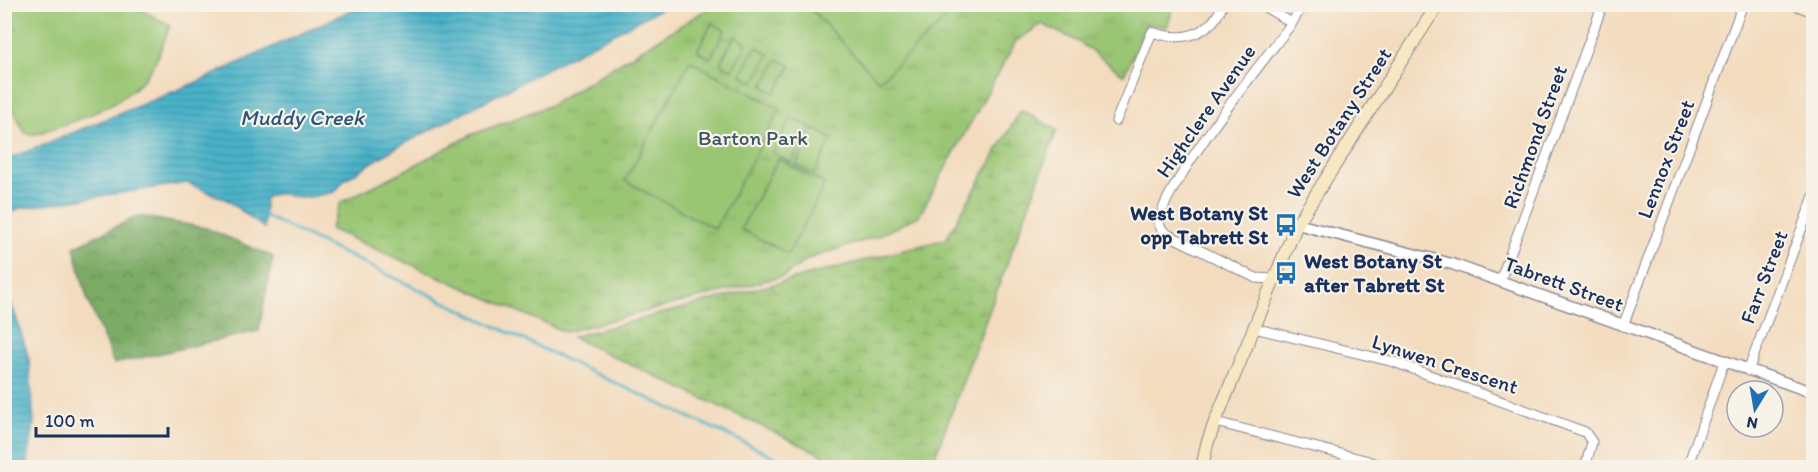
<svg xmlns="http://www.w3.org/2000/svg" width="1818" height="472" viewBox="0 0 1818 472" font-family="Itim,sans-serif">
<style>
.grass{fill:url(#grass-tufts);stroke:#5a7a68;stroke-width:1.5}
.forest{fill:url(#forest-crowns);stroke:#4b6d62;stroke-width:1.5}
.wetland{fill:url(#wetland-marsh);stroke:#5a7a68;stroke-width:1.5}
.garden{fill:#9ac673;stroke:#5a7a68;stroke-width:1.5}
.water{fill:url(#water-rules);stroke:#327093;stroke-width:1.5}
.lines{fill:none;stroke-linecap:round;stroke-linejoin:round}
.stream{stroke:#49b2c8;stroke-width:3}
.minor-casing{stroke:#87858e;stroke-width:11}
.tertiary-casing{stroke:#87858e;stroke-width:13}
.secondary-casing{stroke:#87858e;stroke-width:14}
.minor{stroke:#fff;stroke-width:9}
.tertiary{stroke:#fff;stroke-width:10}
.secondary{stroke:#f7e8c3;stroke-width:12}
.labels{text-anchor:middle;stroke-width:4.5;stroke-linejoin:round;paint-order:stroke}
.street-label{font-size:21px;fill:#1b2f5e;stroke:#f7f3e8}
.park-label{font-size:21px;fill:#3b5563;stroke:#f7f3e8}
.poi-label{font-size:21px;font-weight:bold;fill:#1b2f5e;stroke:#f7f3e8;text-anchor:end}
.water-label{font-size:22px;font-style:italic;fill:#29567e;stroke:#f7f3e8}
</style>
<defs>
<pattern id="grass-tufts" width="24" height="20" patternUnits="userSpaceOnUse" patternTransform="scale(1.5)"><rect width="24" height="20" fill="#9ac673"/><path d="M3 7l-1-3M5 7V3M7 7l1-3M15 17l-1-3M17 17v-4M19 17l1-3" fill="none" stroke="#84aa66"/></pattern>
<pattern id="forest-crowns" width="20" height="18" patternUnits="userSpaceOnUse" patternTransform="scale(1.5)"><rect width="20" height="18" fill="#7bab65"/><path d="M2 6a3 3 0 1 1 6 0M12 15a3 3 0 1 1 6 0" fill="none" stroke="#648c56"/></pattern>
<pattern id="wetland-marsh" width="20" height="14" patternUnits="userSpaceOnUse" patternTransform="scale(1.5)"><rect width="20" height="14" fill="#9ac673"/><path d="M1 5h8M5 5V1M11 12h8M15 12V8" fill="none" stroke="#84aa66"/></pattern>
<pattern id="water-rules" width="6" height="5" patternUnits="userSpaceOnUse" patternTransform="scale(1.5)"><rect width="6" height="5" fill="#49b2c8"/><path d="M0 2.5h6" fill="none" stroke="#3c91a6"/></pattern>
</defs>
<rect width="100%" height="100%" fill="#f7f3e8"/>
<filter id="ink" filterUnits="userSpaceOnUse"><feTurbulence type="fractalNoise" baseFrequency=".0167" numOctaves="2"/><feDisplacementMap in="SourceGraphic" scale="12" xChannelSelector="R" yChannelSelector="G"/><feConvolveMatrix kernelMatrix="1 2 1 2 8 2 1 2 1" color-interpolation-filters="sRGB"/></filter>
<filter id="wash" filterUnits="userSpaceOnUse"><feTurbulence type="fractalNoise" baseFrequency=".008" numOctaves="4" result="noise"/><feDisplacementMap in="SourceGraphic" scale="24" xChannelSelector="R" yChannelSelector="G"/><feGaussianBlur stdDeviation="1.35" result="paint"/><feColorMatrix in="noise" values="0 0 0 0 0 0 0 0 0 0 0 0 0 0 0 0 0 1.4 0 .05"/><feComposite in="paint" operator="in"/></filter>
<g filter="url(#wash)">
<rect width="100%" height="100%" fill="#f3dbbe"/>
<path class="grass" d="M 722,5 L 1174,5 L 1167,27 L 1147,24 L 1124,75 L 1079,42 L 1042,24 L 1016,41 L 919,216 L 878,236 L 808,259 L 784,276 L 565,332 L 330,229 L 341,202 L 402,172 L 471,135 L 551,105 L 709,8 Z"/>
<path class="forest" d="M 138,216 L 206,228 L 273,257 L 259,331 L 114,364 L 87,298 L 74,247 Z"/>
<path class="wetland" d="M 1021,110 L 1057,130 L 931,467 L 848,467 L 572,337 L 946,239 Z"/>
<path class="garden" d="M 4,5 L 131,5 L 170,25 C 164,41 159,58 149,72 C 123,108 74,121 35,134 L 25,133 L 5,94 L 5,35 L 17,29 Z
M 807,5 L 961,5 L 879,81 Z
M 712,23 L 725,30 L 710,58 L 697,51 Z
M 735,36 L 747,43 L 732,70 L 720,63 Z
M 756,47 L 769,54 L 754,82 L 741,75 Z
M 778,59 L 791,66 L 775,93 L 763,86 Z
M 690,61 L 780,109 L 715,229 L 625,181 Z
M 791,118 L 810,127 L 791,163 L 773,153 Z
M 814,129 L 832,139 L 814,174 L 796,165 Z
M 778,159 L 825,184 L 788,254 L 741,229 Z"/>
<path class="water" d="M 362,5 L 668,5 L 392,150 L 344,180 L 335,192 C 326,194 316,197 307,197 C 291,198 279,189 265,198 L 264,228 L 227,200 L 187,183 L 21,208 L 5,215 L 5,158 L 13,157 L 202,80 Z
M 4,288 L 14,310 L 29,359 L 34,424 L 27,467 L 5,467 Z"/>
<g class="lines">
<path class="stream" d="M 263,215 L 587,370 L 799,468"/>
</g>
</g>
<g filter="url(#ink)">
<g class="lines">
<g class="minor-casing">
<path id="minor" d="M 1260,4 L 1292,23
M 1116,121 L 1152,32 C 1173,39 1192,40 1210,24 C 1216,20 1220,11 1223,4
M 1274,279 L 1256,278 L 1169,235 L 1162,230 L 1159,224 C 1162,203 1176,184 1187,166 C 1219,116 1256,70 1292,23 L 1303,4
M 1500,281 L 1603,4
M 1623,326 L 1743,4
M 1254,328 L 1394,362 L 1585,432 L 1592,442 L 1585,468
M 1748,371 L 1814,196
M 1215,422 L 1365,460 L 1386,468
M 1687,468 L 1724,362"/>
</g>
<g class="tertiary-casing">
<path id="tertiary" d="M 1297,224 L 1452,264 L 1814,393"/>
</g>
<g class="secondary-casing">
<path id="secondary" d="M 1796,4 L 1814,11
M 1202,468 L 1207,444 L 1215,422 L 1297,224 L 1438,4"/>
</g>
<use href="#minor" class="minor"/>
<use href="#tertiary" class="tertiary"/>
<use href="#secondary" class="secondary"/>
</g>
</g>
<defs>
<g id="bus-bare" transform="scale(1.8)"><path d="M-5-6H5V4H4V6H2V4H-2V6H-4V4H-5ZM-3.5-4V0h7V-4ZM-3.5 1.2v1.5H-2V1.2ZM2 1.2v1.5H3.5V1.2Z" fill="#1f6fb2" stroke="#f7f3e8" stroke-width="2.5" paint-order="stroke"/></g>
</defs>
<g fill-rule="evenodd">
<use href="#bus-bare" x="1286" y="225"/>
<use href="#bus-bare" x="1286" y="273"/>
</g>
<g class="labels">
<g class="street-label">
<text transform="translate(1206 111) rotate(-55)" y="7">Highclere Avenue</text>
<text transform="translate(1339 123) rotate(-57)" y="7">West Botany Street</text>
<text transform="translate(1535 137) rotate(-70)" y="7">Richmond Street</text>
<text transform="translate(1666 159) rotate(-69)" y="7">Lennox Street</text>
<text transform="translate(1764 277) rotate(-69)" y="7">Farr Street</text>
<text transform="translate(1564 284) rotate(20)" y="7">Tabrett Street</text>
<text transform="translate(1445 364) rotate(18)" y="7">Lynwen Crescent</text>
</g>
<g class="park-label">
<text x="753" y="145">Barton Park</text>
</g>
<g class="poi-label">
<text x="1268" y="220">West Botany St<tspan x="1268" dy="24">opp Tabrett St</tspan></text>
<text x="1304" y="268" text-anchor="start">West Botany St<tspan x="1304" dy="24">after Tabrett St</tspan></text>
</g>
<g class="water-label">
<text x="302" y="125">Muddy Creek</text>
</g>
</g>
<rect width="1818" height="472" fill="none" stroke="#f7f3e8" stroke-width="24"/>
<g transform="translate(1755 409) rotate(191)"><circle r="28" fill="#f7f3e8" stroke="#9fa5b1" stroke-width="1.5"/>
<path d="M0-4.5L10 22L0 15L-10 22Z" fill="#1f6fb2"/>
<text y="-9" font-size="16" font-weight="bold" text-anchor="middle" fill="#1b2f5e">N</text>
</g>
<path d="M36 427v9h132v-9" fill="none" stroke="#1b2f5e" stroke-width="3"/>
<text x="45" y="427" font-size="18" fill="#1b2f5e" stroke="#f7f3e8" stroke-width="4.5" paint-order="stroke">100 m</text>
</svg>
